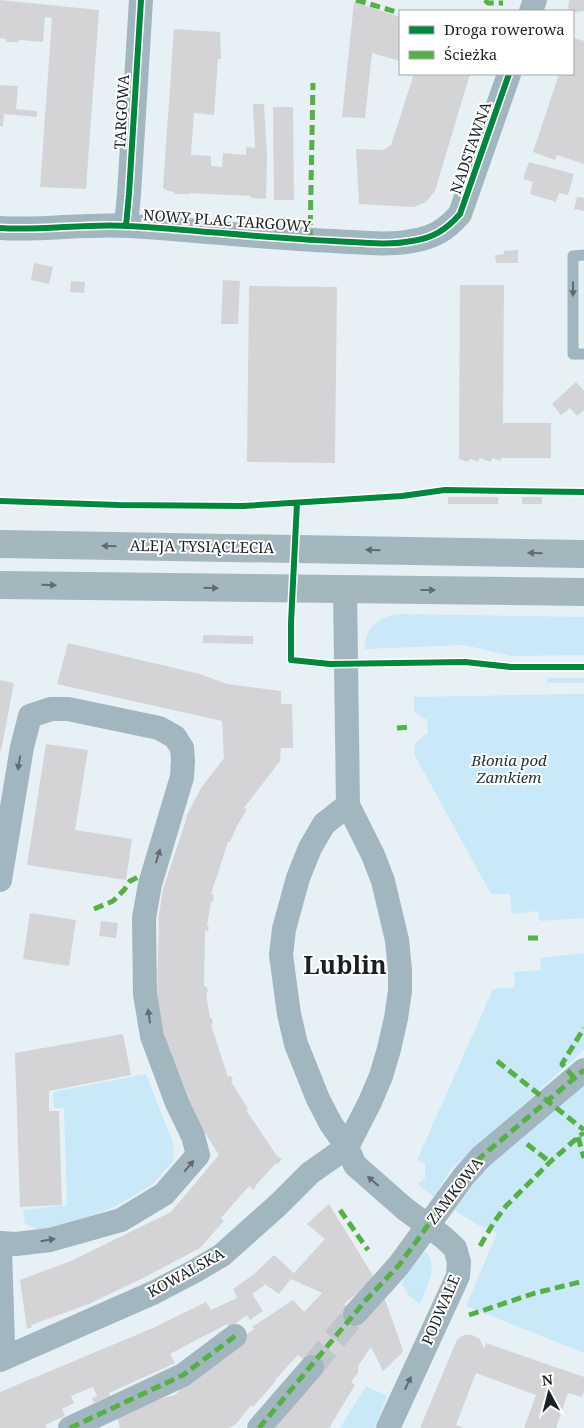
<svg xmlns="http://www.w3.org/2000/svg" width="584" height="1428" viewBox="0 0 584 1428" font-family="'Noto Serif',serif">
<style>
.green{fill:#c9e9f9}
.building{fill:#d4d4d7}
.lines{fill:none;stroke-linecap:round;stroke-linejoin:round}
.street-tunnel{stroke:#bec6cb;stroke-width:24;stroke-dasharray:24 12;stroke-linecap:butt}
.lane{stroke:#a2b6bf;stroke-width:11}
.street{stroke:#a2b6bf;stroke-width:24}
.primary{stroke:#a4b7bf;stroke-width:28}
.street-bridge{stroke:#a2b6bf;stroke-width:24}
.quiet{stroke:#55b145;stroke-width:5;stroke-dasharray:10 5;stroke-linecap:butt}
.cycleway-casing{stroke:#fff;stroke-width:9}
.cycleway{stroke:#00873e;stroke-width:6}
.oneway{fill:#5e6b71}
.oneway2{fill:#5f6c71}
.labels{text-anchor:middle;stroke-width:4;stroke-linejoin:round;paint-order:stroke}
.street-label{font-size:15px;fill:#1a2023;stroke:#fff}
.park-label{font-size:15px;font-style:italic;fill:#1e323b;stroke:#fff}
.town-label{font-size:25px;font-weight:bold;fill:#1a2023;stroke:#fff}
</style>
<rect width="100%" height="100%" fill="#e7f0f5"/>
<path class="green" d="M 396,614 L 584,617 L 584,655 L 511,656 L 464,645 L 364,649 C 367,627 375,620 396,614 Z
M 547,678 L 584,678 L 584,683 L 547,683 Z
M 584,694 L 584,918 L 540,921 L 538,911 L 512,914 L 510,894 L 491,894 L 414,754 L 415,743 L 428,733 L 427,720 L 414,712 L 414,697 Z
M 584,953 L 584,1050 L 451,1169 L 434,1197 L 417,1184 L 425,1179 L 425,1164 L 417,1160 L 493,989 L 515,987 L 514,972 L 541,970 L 540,958 Z
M 146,1074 L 173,1143 L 174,1152 L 173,1161 L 152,1185 L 112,1208 L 58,1229 L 41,1231 L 25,1224 L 23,1210 L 67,1205 L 64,1108 L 54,1108 L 53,1092 Z
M 584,1084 L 584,1353 L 466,1306 L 497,1233 L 476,1224 L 454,1210 L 488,1166 Z
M 425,1251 C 440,1266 426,1288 420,1304 L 409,1296 L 401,1283 Z
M 366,1386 L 387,1396 L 375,1428 L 340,1428 Z"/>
<path class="building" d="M 0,0 L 99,10 L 86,189 L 40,187 L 52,18 L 45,17 L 43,42 L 20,40 L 18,42 L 6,42 L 6,39 L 0,38 Z
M 569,0 L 584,0 L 584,11 L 575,12 L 571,11 L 568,8 Z
M 354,2 L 400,17 L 400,61 L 372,53 L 365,118 L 342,117 Z
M 174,29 L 220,32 L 221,59 L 218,59 L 214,115 L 194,113 L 191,155 L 211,156 L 211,166 L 222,167 L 223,153 L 246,155 L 246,147 L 255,148 L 253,104 L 264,104 L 267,156 L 266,199 L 251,198 L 251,196 L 190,193 L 190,194 L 174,194 L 174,192 L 168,191 L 163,188 Z
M 573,38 L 584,41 L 584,164 L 557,155 L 555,160 L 533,152 L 559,74 L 573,74 Z
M 414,74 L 470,74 L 435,191 L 426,202 L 414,207 L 359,204 L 356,149 L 383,150 L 391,145 Z
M 0,85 L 18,86 L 16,109 L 37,111 L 37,117 L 4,114 L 3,126 L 0,126 Z
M 273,107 L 293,107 L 294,200 L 274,200 Z
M 529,162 L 574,174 L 568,195 L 559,193 L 556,202 L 530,194 L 533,182 L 523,179 Z
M 577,197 L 584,198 L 584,211 L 574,209 Z
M 518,250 L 518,263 L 496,263 L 495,255 L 504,254 L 504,251 Z
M 34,263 L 53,267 L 49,284 L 31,280 Z
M 223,280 L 240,281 L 238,324 L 221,324 Z
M 71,281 L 85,282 L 84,293 L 70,292 Z
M 460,285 L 504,285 L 503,423 L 551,423 L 551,458 L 501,458 L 501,461 L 492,458 L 491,462 L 480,458 L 478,462 L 470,459 L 468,462 L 459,459 Z
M 249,286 L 337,287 L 335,463 L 247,462 Z
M 576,382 L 584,391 L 584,410 L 577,416 L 570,408 L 561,415 L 552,404 Z
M 448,497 L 498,497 L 498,504 L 448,504 Z
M 522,497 L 542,497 L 542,504 L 522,504 Z
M 203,635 L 253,636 L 253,644 L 203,643 Z
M 68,643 L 200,674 L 227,684 L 281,691 L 281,704 L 292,704 L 293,748 L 281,748 L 280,761 L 244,808 L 247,809 L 237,826 L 230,842 L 228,842 L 211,894 L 214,895 L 213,901 L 211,902 L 207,926 L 209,927 L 208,931 L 205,930 L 204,986 L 207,987 L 208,992 L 206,993 L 210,1018 L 212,1018 L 213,1024 L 211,1025 L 228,1077 L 231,1076 L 233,1080 L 231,1081 L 248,1109 L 246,1110 L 277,1156 L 282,1159 L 278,1164 L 276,1163 L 256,1185 L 254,1190 L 249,1186 L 221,1218 L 224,1221 L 200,1248 L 145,1277 L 89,1304 L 31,1325 L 32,1327 L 27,1329 L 20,1280 L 71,1261 L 171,1212 L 219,1155 L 185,1101 L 163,1029 L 157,997 L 159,921 L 158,921 L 163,889 L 187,817 L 186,817 L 201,788 L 224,758 L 222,721 L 57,684 Z
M 0,680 L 14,683 L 1,751 L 0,751 Z
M 46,744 L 88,750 L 75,830 L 132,839 L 126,880 L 27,865 Z
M 30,913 L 76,920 L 69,966 L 23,959 Z
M 101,921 L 118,923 L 116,938 L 99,936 Z
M 123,1034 L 131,1075 L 49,1091 L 49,1111 L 59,1111 L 62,1205 L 20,1207 L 15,1053 Z
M 329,1204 L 375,1279 L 344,1304 L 359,1319 L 384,1297 L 403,1350 L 402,1353 L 383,1371 L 371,1347 L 358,1366 L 358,1373 L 351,1382 L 355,1385 L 329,1428 L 275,1428 L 317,1371 L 298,1355 L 275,1380 L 276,1381 L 253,1407 L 251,1405 L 236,1424 L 229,1428 L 120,1428 L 115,1408 L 134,1406 L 175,1395 L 205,1364 L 254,1329 L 252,1327 L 293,1300 L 304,1312 L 322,1293 L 291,1279 L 279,1294 L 259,1280 L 265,1285 L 252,1294 L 263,1311 L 250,1320 L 247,1315 L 229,1328 L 227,1324 L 170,1354 L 175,1363 L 109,1393 L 110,1396 L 94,1403 L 92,1398 L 97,1396 L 93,1387 L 71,1396 L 74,1403 L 62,1409 L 65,1416 L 45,1425 L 47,1428 L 0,1428 L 0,1392 L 153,1328 L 206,1302 L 211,1310 L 237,1298 L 233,1289 L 253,1275 L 274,1255 L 294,1273 L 325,1239 L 307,1224 Z
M 465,1335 L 472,1335 L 480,1339 L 484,1349 L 486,1343 L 584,1377 L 584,1392 L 582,1397 L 568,1393 L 556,1428 L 524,1428 L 536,1395 L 476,1373 L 456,1425 L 464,1428 L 420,1428 L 456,1342 L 460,1337 Z"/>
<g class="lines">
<path class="street-tunnel" d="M 312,1367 L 355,1314"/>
<path class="lane" d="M 584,255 L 573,256 L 573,354 L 584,354"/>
<path class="street" d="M 531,11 L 535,0
M 126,226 L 129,194 L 141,0
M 0,228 C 43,231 86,223 129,226 C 197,230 264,238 333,241 C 358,242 387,246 412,241 C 433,238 446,230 460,214 L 509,74
M 348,805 L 324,824 L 310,848 L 298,878 L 284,929 L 281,955 L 289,1014 L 296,1044 L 318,1099 L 331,1124 L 347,1147 L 355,1165 L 405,1209 L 443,1237 L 455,1248 L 459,1262 L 458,1276 L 388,1428
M 0,880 L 22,747 L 30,716 L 51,709 L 68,709 L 159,728 L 175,737 L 182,748 L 183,760 L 182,777 L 150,884 L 144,918 L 145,994 L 152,1036 L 177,1103 L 193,1136 L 198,1155 L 164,1194 L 121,1220 L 50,1240 L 16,1244 L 0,1243
M 481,1157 L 584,1070
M 0,1250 L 3,1343 L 7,1357
M 355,1314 L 383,1283
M 0,1360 L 155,1292 L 195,1271 L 222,1255 L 278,1205 L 310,1173 L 347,1147 L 370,1102 L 381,1076 L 389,1049 L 396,1018 L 400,991 L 400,970 L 397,940 L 383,881 L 373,855 L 348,805 L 345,590
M 70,1428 L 183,1375 L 235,1336
M 259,1428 L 312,1367"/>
<path class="primary" d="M 0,544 L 584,554
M 0,585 L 584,592"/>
<path class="street-bridge" d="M 383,1283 L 399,1265 L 464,1176 L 481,1157"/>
<path class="quiet" d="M 356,0 L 400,13
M 485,0 L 488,3 L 503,3
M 310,240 L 313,83
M 397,728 L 409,727
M 94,909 L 113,901 L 124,890 L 130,881 L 140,876
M 528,938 L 540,938
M 497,1061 L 584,1130
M 574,1078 L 562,1064 L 584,1028
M 578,1137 L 584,1158
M 527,1144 L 550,1162
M 340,1210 L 368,1250
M 480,1246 L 494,1222 L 506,1206 L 550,1162 L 584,1132
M 469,1315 L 535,1293 L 584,1281
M 70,1428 L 183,1375 L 235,1336
M 259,1428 L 366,1300 L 399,1265 L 464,1176 L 481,1157 L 584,1070"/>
<g class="cycleway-casing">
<path id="cycleway" d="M 126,226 L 129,194 L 141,0
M 0,228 C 43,231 86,223 129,226 C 197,230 264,238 333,241 C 358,242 387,246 412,241 C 433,238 446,230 460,214 L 509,74
M 0,501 L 119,505 L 243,506 L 402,496 L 445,490 L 584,492
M 297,503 L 291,623 L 291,660 L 330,664 L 465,662 L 511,667 L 584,667"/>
</g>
<use href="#cycleway" class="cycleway"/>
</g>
<defs><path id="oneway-solid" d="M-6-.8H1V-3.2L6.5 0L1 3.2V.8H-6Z" transform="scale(1.25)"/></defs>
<g class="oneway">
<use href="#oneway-solid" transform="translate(573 289) rotate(90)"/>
<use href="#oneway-solid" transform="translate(19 763) rotate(99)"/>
<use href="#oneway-solid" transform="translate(158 856) rotate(-73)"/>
<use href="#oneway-solid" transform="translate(149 1016) rotate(-98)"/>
<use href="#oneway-solid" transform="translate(189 1166) rotate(-50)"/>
<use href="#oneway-solid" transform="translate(373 1181) rotate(-139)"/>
<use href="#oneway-solid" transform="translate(48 1240) rotate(-10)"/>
<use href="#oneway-solid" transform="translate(408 1383) rotate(-65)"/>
</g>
<g class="oneway2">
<use href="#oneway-solid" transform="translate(109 546) rotate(-179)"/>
<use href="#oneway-solid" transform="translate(373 550) rotate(-179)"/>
<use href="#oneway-solid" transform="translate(535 553) rotate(-179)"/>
<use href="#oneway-solid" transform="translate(49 585) rotate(1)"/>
<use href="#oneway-solid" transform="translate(211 588) rotate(1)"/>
<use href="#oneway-solid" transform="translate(428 590)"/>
</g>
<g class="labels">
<g class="street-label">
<text transform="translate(122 112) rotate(-87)" y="5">TARGOWA</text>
<text transform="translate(471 148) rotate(-71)" y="5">NADSTAWNA</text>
<text transform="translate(227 221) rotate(4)" y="5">NOWY PLAC TARGOWY</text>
<text transform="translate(202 547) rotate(1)" y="5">ALEJA TYSIĄCLECIA</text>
<text transform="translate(455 1191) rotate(-52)" y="5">ZAMKOWA</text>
<text transform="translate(186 1273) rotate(-29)" y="5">KOWALSKA</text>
<text transform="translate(441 1310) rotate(-67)" y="5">PODWALE</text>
</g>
<g class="park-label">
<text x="509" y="766">Błonia pod<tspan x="509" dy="17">Zamkiem</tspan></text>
</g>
<g class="town-label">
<text x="345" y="974">Lublin</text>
</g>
</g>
<rect x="399" y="10" width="175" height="65" fill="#ffffff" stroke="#a3a6a7"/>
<rect x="409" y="26" width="25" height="8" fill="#00873e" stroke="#a3a6a7"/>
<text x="444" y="35" font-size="15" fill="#1a2023">Droga rowerowa</text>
<rect x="409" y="51" width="25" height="8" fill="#55b145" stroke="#a3a6a7"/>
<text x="444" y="60" font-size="15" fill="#1a2023">Ścieżka</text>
<g transform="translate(549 1393) rotate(353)" stroke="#ffffff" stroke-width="4" paint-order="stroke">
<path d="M0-4L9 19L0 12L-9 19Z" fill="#1a2023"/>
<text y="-8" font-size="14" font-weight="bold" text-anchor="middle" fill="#1a2023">N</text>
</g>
</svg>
